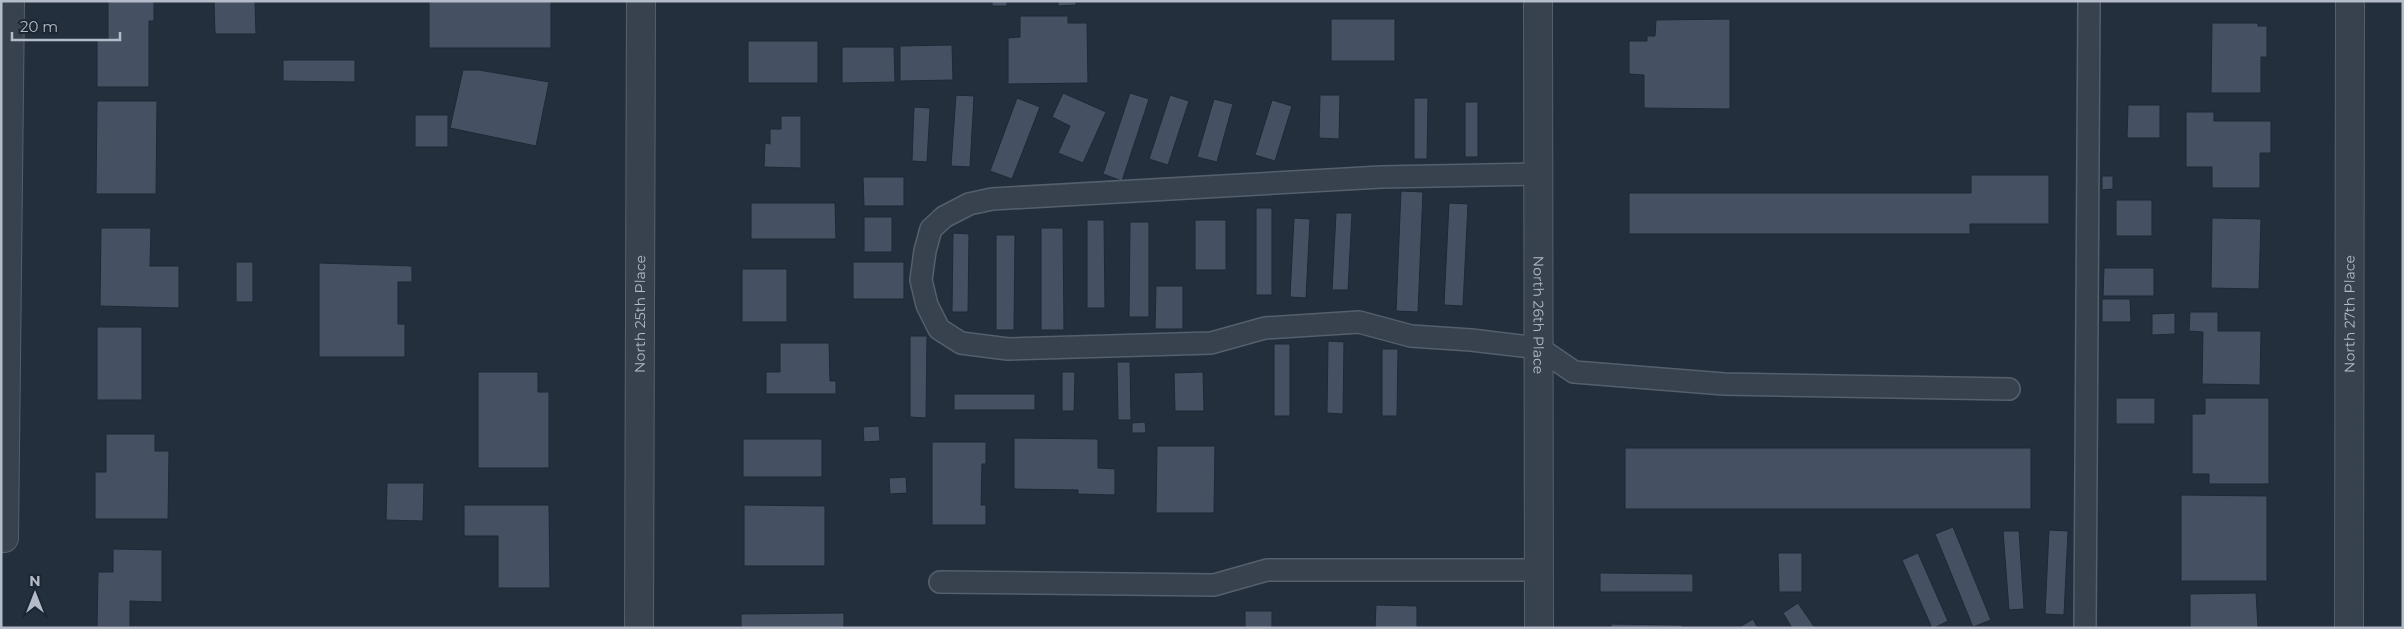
<svg xmlns="http://www.w3.org/2000/svg" width="2404" height="629" viewBox="0 0 2404 629" font-family="Montserrat,sans-serif">
<style>
.building{fill:#455162;stroke:#1f2835}
.lines{fill:none;stroke-linecap:round;stroke-linejoin:round}
.lane-casing{stroke:#565f6c;stroke-width:24}
.street-casing{stroke:#565f6c;stroke-width:30}
.lane{stroke:#38414e;stroke-width:21}
.street{stroke:#38414e;stroke-width:28}
.labels{text-anchor:middle;stroke-width:4;stroke-linejoin:round;paint-order:stroke}
.street-label{font-size:14px;fill:#b4bcc9;stroke:#1d2633}
</style>
<rect width="100%" height="100%" fill="#242f3e"/>
<path class="building" d="M 108,1 L 152,1 L 154,3 L 154,21 L 149,21 L 149,87 L 97,87 L 97,40 L 108,40 Z
M 214,1 L 255,1 L 256,34 L 215,34 Z
M 429,1 L 551,1 L 551,48 L 429,48 Z
M 992,1 L 1007,1 L 1007,6 L 992,6 Z
M 1058,1 L 1076,1 L 1076,5 L 1058,6 Z
M 1020,16 L 1068,16 L 1068,23 L 1087,23 L 1088,83 L 1008,84 L 1008,38 L 1020,37 Z
M 1331,19 L 1395,19 L 1395,61 L 1331,61 Z
M 1730,19 L 1730,109 L 1644,108 L 1644,75 L 1629,74 L 1629,41 L 1647,41 L 1647,36 L 1655,36 L 1656,20 Z
M 2212,23 L 2258,23 L 2258,26 L 2267,26 L 2267,57 L 2261,57 L 2261,93 L 2211,93 Z
M 748,41 L 818,41 L 818,83 L 748,83 Z
M 952,45 L 953,80 L 900,81 L 900,46 Z
M 842,47 L 894,47 L 895,82 L 842,83 Z
M 283,60 L 355,60 L 355,82 L 283,81 Z
M 463,70 L 479,70 L 549,82 L 536,146 L 450,128 Z
M 1063,93 L 1106,112 L 1083,163 L 1058,153 L 1070,126 L 1052,117 Z
M 1130,93 L 1149,99 L 1122,181 L 1103,174 Z
M 956,95 L 974,96 L 970,167 L 951,166 Z
M 1170,95 L 1189,101 L 1168,165 L 1149,159 Z
M 1320,95 L 1340,95 L 1339,139 L 1319,138 Z
M 1017,98 L 1040,107 L 1012,179 L 990,171 Z
M 1414,98 L 1428,98 L 1427,159 L 1414,159 Z
M 1214,99 L 1233,104 L 1217,162 L 1197,157 Z
M 1272,100 L 1292,106 L 1275,161 L 1255,155 Z
M 97,101 L 157,101 L 156,194 L 96,194 Z
M 1465,102 L 1478,102 L 1478,157 L 1465,157 Z
M 2128,105 L 2160,105 L 2160,138 L 2127,138 Z
M 914,107 L 930,108 L 927,162 L 912,161 Z
M 2186,112 L 2214,112 L 2214,121 L 2271,121 L 2271,153 L 2260,153 L 2260,188 L 2212,188 L 2212,167 L 2186,167 Z
M 415,115 L 448,115 L 448,147 L 415,147 Z
M 781,116 L 801,116 L 801,168 L 764,167 L 765,143 L 770,144 L 770,129 L 781,129 Z
M 1971,175 L 2049,175 L 2049,224 L 1970,224 L 1970,234 L 1629,234 L 1629,193 L 1971,193 Z
M 2102,176 L 2113,176 L 2113,189 L 2102,190 Z
M 863,177 L 904,177 L 904,206 L 864,206 Z
M 1401,191 L 1423,192 L 1418,312 L 1396,311 Z
M 2116,200 L 2152,200 L 2152,236 L 2116,236 Z
M 751,203 L 835,203 L 836,239 L 751,239 Z
M 1449,203 L 1468,204 L 1463,306 L 1444,305 Z
M 1256,208 L 1272,208 L 1272,295 L 1256,295 Z
M 1336,213 L 1352,213 L 1348,290 L 1332,290 Z
M 864,217 L 892,217 L 892,252 L 864,252 Z
M 1294,218 L 1310,219 L 1306,298 L 1290,297 Z
M 2212,218 L 2261,219 L 2259,289 L 2211,288 Z
M 1087,220 L 1104,220 L 1105,308 L 1087,308 Z
M 1195,220 L 1226,220 L 1226,270 L 1195,270 Z
M 1130,222 L 1149,222 L 1149,317 L 1129,317 Z
M 101,228 L 151,228 L 150,266 L 179,266 L 179,308 L 100,306 Z
M 1041,228 L 1063,228 L 1064,330 L 1041,330 Z
M 953,233 L 969,234 L 968,312 L 952,312 Z
M 996,235 L 1015,235 L 1014,330 L 996,330 Z
M 236,262 L 253,262 L 253,302 L 236,302 Z
M 853,262 L 904,262 L 904,299 L 853,299 Z
M 319,263 L 412,266 L 412,282 L 398,282 L 398,324 L 405,324 L 405,357 L 319,357 Z
M 2104,268 L 2154,268 L 2154,296 L 2103,296 Z
M 742,269 L 787,269 L 787,322 L 742,322 Z
M 1156,286 L 1183,286 L 1183,329 L 1155,329 Z
M 2102,299 L 2130,299 L 2131,322 L 2102,322 Z
M 2190,312 L 2218,312 L 2218,331 L 2261,331 L 2260,385 L 2202,384 L 2203,332 L 2189,331 Z
M 2175,313 L 2175,334 L 2152,335 L 2152,314 Z
M 97,327 L 142,327 L 142,400 L 97,400 Z
M 910,336 L 927,336 L 926,418 L 910,417 Z
M 1328,341 L 1344,342 L 1343,414 L 1327,413 Z
M 780,343 L 829,343 L 830,381 L 836,381 L 836,394 L 766,394 L 766,372 L 780,372 Z
M 1274,344 L 1290,344 L 1290,416 L 1274,416 Z
M 1382,349 L 1398,349 L 1397,416 L 1382,416 Z
M 1117,362 L 1130,362 L 1131,420 L 1118,420 Z
M 478,372 L 538,372 L 538,392 L 549,392 L 549,468 L 478,468 Z
M 1062,372 L 1075,372 L 1074,411 L 1062,411 Z
M 1203,372 L 1204,411 L 1175,411 L 1174,373 Z
M 954,394 L 1035,394 L 1035,410 L 954,410 Z
M 2116,398 L 2155,398 L 2155,424 L 2116,424 Z
M 2205,398 L 2269,398 L 2269,484 L 2209,484 L 2209,474 L 2192,474 L 2192,414 L 2205,414 Z
M 1145,422 L 1146,433 L 1132,433 L 1132,423 Z
M 879,426 L 880,441 L 864,442 L 863,427 Z
M 106,434 L 155,434 L 155,451 L 169,451 L 168,519 L 95,519 L 95,472 L 106,472 Z
M 1014,438 L 1098,439 L 1098,468 L 1115,469 L 1115,495 L 1078,494 L 1078,490 L 1014,489 Z
M 743,439 L 822,439 L 822,477 L 743,477 Z
M 932,442 L 986,442 L 986,464 L 982,464 L 981,505 L 986,505 L 986,525 L 932,525 Z
M 1157,446 L 1215,446 L 1214,513 L 1156,513 Z
M 1625,448 L 2031,448 L 2031,509 L 1625,509 Z
M 906,477 L 907,493 L 890,494 L 889,478 Z
M 387,483 L 424,483 L 423,521 L 386,520 Z
M 2181,495 L 2267,496 L 2267,581 L 2181,581 Z
M 464,505 L 549,505 L 550,588 L 498,588 L 498,536 L 464,536 Z
M 744,505 L 825,506 L 825,566 L 744,566 Z
M 1953,527 L 1991,620 L 1973,627 L 1935,534 Z
M 2049,530 L 2068,531 L 2064,615 L 2045,614 Z
M 2003,531 L 2019,531 L 2024,609 L 2009,610 Z
M 113,549 L 162,550 L 162,602 L 130,601 L 130,627 L 97,627 L 98,572 L 113,572 Z
M 1778,553 L 1802,553 L 1802,592 L 1779,592 Z
M 1918,553 L 1948,621 L 1934,628 L 1932,628 L 1902,560 Z
M 1600,573 L 1693,574 L 1693,592 L 1600,592 Z
M 2256,593 L 2258,628 L 2190,628 L 2190,594 Z
M 1798,603 L 1815,628 L 1792,628 L 1783,613 Z
M 1376,605 L 1417,606 L 1417,628 L 1375,628 Z
M 1245,611 L 1272,611 L 1272,628 L 1245,628 Z
M 844,613 L 844,628 L 741,628 L 741,614 Z
M 1753,619 L 1758,628 L 1738,628 Z
M 1611,624 L 1682,625 L 1682,628 L 1611,628 Z"/>
<g class="lines">
<g class="lane-casing">
<path id="lane" d="M 1538,174 L 1381,177 L 992,199 L 969,204 L 944,217 L 931,229 L 925,251 L 921,280 L 927,305 L 939,329 L 961,343 L 1008,349 L 1211,343 L 1265,328 L 1359,322 L 1411,336 L 1471,340 L 1539,348 L 1574,372 L 1724,384 L 2009,389
M 940,582 L 1214,585 L 1267,570 L 1539,570
M 2085,628 L 2089,1"/>
</g>
<g class="street-casing">
<g id="street">
<path id="s1" d="M 1538,1 L 1539,628"/>
<path d="M 1,538 L 4,538 L 10,1"/>
<path id="s2" d="M 639,628 L 641,1"/>
<path id="s3" d="M 2349,628 L 2350,1"/>
</g>
</g>
<use href="#lane" class="lane"/>
<use href="#street" class="street"/>
</g>
<g class="labels">
<g class="street-label">
<text dy="5" stroke="none"><textPath href="#s1" startOffset="314">North 26th Place</textPath></text>
<text dy="5" stroke="none"><textPath href="#s3" startOffset="314">North 27th Place</textPath></text>
<text dy="5" stroke="none"><textPath href="#s2" startOffset="314">North 25th Place</textPath></text>
</g>
</g>
<rect width="2404" height="629" fill="none" stroke="#b4bcc9" stroke-width="5"/>
<g transform="translate(35 594)" stroke="#1d2633" stroke-width="4" paint-order="stroke">
<path d="M0-4L9 19L0 12L-9 19Z" fill="#b4bcc9"/>
<text y="-8" font-size="14" font-weight="bold" text-anchor="middle" fill="#b4bcc9">N</text>
</g>
<path d="M12 32v8h108v-8" fill="none" stroke="#b4bcc9" stroke-width="2.5"/>
<text x="20" y="32" font-size="15" fill="#b4bcc9" stroke="#1d2633" stroke-width="4" paint-order="stroke">20 m</text>
</svg>
